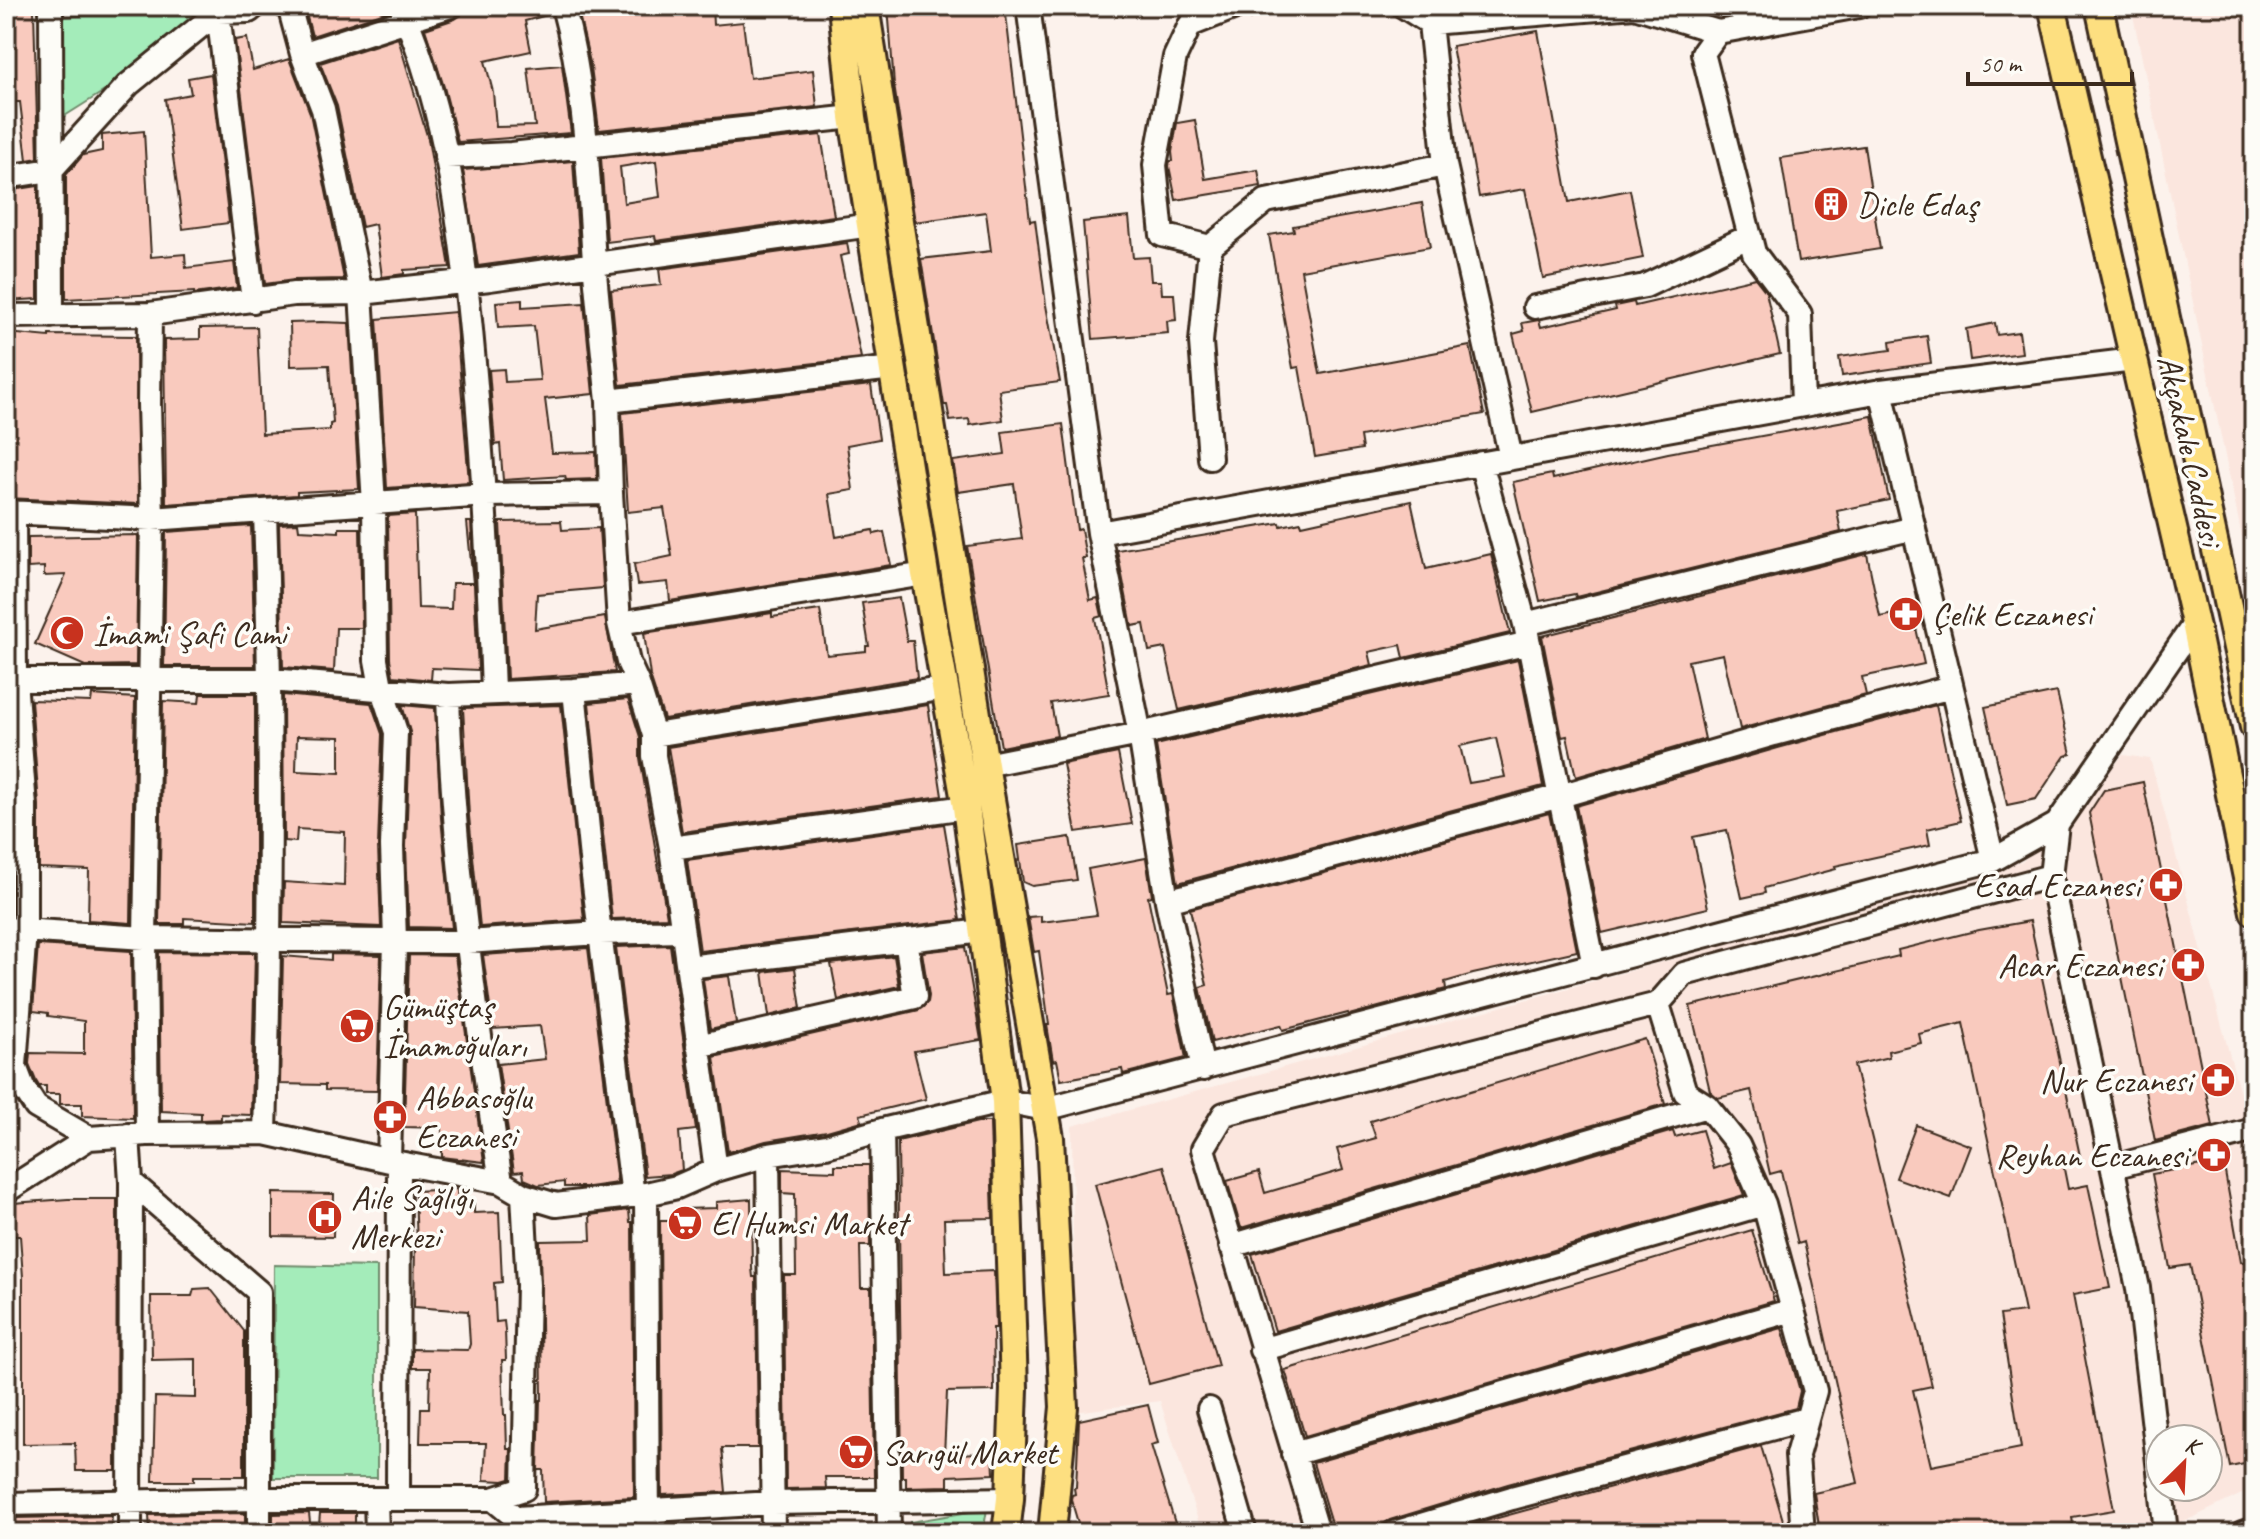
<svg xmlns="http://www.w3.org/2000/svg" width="2260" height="1539" viewBox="0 0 2260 1539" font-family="Caveat,sans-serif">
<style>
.built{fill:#fbe6de;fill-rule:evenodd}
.green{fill:#a4ecba;stroke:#708b6c;stroke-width:2}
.building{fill:#f9cabe;stroke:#3b2a1e;stroke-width:2;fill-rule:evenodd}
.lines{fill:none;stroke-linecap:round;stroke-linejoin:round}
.minor-casing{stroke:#3b2a1e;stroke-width:28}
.major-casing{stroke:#3b2a1e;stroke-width:32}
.minor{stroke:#fdfcf7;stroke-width:22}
.major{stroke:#fddf80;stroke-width:26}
.labels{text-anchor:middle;stroke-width:7;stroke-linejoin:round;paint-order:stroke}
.poi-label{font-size:34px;fill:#3b2a1e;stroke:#fdfcf7;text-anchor:start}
.street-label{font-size:34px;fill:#3b2a1e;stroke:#fdfcf7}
</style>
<rect width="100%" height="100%" fill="#fcf2ec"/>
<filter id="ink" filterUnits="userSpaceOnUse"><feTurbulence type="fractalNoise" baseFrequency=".0125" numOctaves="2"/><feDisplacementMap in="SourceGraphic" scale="16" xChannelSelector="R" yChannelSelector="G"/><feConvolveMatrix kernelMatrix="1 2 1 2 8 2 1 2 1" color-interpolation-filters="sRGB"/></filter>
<g filter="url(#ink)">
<path class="built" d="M 2131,6 L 2254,6 L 2254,594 Z
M 2123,755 L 2150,759 L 2254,1145 L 2254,1488 L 2192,1518 L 2146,1533 L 1202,1533 L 1160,1401 L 1075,1412 L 1072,1126 L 2022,862 L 2085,801 ZM 2160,1439 L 2208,1439 L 2208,1487 L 2160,1487 Z"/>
<path class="green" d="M 192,6 L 200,15 L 163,54 L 60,119 L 64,17 Z
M 274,1265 L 377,1267 L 377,1478 L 273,1478 Z
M 987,1509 L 983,1533 L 910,1533 L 910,1522 Z"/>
<path class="building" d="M 304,6 L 387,6 L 388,11 L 312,36 Z
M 464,6 L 549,6 L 551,14 L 525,21 L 531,51 L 485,61 L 493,92 L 496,127 L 535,126 L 528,68 L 562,65 L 571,133 L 458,142 L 444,87 L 425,29 L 455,19 L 461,15 Z
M 577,6 L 712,6 L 713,25 L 743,22 L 750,78 L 813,70 L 817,107 L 599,130 L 591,67 Z
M 888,6 L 1005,6 L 1030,221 L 1035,220 L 1046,305 L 1060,382 L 999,390 L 1003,420 L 970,425 L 969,419 L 950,421 L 947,405 L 944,405 L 921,259 L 991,251 L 986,212 L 915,222 L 894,85 Z
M 6,10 L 34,10 L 38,158 L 27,160 L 20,102 L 6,102 Z
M 1538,31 L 1569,202 L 1630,190 L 1643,258 L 1543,278 L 1525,189 L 1479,197 L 1452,46 Z
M 247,38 L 253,70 L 289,59 L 310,113 L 344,279 L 294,280 L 265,284 L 235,40 Z
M 398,38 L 428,139 L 450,267 L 404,270 L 404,274 L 382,277 L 375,224 L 362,227 L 337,106 L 320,63 Z
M 211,74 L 229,223 L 183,229 L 165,99 L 191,94 L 188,78 Z
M 1195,120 L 1205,179 L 1258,170 L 1261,186 L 1176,200 L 1169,166 L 1170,161 L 1173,161 L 1172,152 L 1177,123 Z
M 144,131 L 151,257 L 185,254 L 186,268 L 234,262 L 237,288 L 194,294 L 194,292 L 66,299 L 66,175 L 83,155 L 102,151 L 102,135 Z
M 821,135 L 834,216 L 656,241 L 655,236 L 607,242 L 601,158 ZM 656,161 L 660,197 L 624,203 L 620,167 Z
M 1864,146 L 1880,249 L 1798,262 L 1781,158 Z
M 573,161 L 579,252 L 478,266 L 463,170 Z
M 38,186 L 38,299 L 6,301 L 6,191 Z
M 1422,203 L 1430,247 L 1301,270 L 1320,374 L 1470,346 L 1484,414 L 1360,436 L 1362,449 L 1315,457 L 1299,367 L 1293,368 L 1269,235 L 1294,231 L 1293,226 Z
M 1129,217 L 1133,258 L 1149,257 L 1151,281 L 1161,281 L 1162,294 L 1174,294 L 1176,320 L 1167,321 L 1168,333 L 1093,339 L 1083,222 Z
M 847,243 L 849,254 L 840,256 L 861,358 L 620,385 L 611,290 L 661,285 L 659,269 Z
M 1755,278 L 1766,292 L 1780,354 L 1532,412 L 1513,334 L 1524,331 L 1522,323 L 1539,320 L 1541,327 L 1616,310 L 1615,306 L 1634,302 L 1635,306 Z
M 522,300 L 522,307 L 584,303 L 593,394 L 545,399 L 552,453 L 596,452 L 597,479 L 566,480 L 565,476 L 503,480 L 500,444 L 495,445 L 489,370 L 504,369 L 505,382 L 540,380 L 534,326 L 498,328 L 496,302 Z
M 455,312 L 469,482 L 387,488 L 377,319 Z
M 321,322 L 349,323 L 359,489 L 297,492 L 297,495 L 166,504 L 164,340 L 200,339 L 200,328 L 257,327 L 262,434 L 330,430 L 330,424 L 333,423 L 329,365 L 291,366 L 290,323 Z
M 1995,323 L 1997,335 L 2019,332 L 2022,353 L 1970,360 L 1966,329 Z
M 7,333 L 49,337 L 49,335 L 136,336 L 138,504 L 6,498 Z
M 1927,336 L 1931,363 L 1842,376 L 1839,357 L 1891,350 L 1890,342 Z
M 871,385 L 879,439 L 847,445 L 853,490 L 829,494 L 836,537 L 873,530 L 874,534 L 884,532 L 891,565 L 670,601 L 668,582 L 637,585 L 634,564 L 672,556 L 664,508 L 628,512 L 622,413 Z
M 1872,416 L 1889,500 L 1837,511 L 1841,532 L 1576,597 L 1575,594 L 1540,601 L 1513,482 L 1552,474 L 1553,479 L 1668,453 Z
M 1063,424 L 1077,530 L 1081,529 L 1086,558 L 1082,558 L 1090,600 L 1098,598 L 1102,616 L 1095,618 L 1109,694 L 1051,703 L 1057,736 L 1001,747 L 967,546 L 1022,539 L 1014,484 L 958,492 L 953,461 L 1005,454 L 1002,432 Z
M 1411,501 L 1426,569 L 1491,554 L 1510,633 L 1404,658 L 1401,645 L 1369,652 L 1372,665 L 1179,710 L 1165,648 L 1149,651 L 1144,624 L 1132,626 L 1117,550 L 1280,523 L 1281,526 L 1301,522 L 1302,525 Z
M 415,514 L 418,608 L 451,609 L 452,583 L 473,583 L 467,522 L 471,522 L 478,670 L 432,668 L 431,680 L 393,676 L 390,659 L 388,516 Z
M 561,521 L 562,530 L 599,528 L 603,588 L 537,594 L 535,629 L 605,617 L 615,672 L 507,679 L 500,522 Z
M 298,523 L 299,530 L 339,532 L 339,528 L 360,528 L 362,628 L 336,628 L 334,671 L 283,667 L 279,524 Z
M 251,526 L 255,666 L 164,666 L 166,532 Z
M 138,535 L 136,665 L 85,666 L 35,644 L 66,575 L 44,576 L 44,567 L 28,568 L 28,537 Z
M 1867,554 L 1880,617 L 1912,610 L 1924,664 L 1862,677 L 1866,695 L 1740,729 L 1723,654 L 1688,661 L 1705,739 L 1576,777 L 1567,736 L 1562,737 L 1542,636 Z
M 899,598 L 907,641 L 913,641 L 917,678 L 664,719 L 650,676 L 644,633 L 772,613 L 772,617 L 820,610 L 827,655 L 866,651 L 866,646 L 869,646 L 862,603 Z
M 1518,660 L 1543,786 L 1178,883 L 1156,745 ZM 1496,738 L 1505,777 L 1469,783 L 1460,746 Z
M 2057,692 L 2071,754 L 2065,756 L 2036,799 L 2007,805 L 1985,707 Z
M 200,694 L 255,694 L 255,922 L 184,918 L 184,924 L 159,924 L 163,701 L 199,703 Z
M 92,695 L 135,698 L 131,923 L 88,920 L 89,870 L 39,868 L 39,805 L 31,700 L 91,702 Z
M 283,695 L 371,703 L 382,734 L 378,846 L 381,927 L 283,923 L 284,882 L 344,886 L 345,832 L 297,829 L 296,842 L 284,841 ZM 297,736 L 340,737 L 340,773 L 296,771 Z
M 628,699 L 640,737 L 640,758 L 667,917 L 612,919 L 589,703 Z
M 402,705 L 435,708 L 441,818 L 452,928 L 409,927 L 406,846 L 410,732 Z
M 561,705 L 584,920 L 480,927 L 469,816 L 463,708 Z
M 928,705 L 942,796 L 682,832 L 668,747 Z
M 1936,705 L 1961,821 L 1927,829 L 1930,845 L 1835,866 L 1836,869 L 1764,888 L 1765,893 L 1742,898 L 1727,830 L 1693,837 L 1708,908 L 1602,933 L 1576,806 L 1778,748 Z
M 6,744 L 11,807 L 11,868 L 6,867 Z
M 1118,753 L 1132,824 L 1076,832 L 1063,764 Z
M 2143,782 L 2213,1126 L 2155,1141 L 2089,813 L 2104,790 Z
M 1549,813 L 1577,951 L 1473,974 L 1445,982 L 1446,989 L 1349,1015 L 1348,1013 L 1283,1030 L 1281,1025 L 1212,1042 L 1200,987 L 1207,985 L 1190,909 Z
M 944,824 L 960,920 L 700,951 L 687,860 Z
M 1070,837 L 1077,880 L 1032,886 L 1023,882 L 1018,845 Z
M 1146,858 L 1152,896 L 1148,897 L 1168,995 L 1173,994 L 1186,1058 L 1123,1074 L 1122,1069 L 1061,1080 L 1057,1060 L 1053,1061 L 1047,1025 L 1049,1025 L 1039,951 L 1034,952 L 1028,917 L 1041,916 L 1041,922 L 1097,915 L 1088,869 Z
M 2030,921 L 2080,1156 L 2062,1159 L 2068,1189 L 2088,1185 L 2110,1288 L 2073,1295 L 2114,1510 L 2072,1517 L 2073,1524 L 2022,1533 L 1820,1533 L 1814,1493 L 1858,1483 L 1804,1242 L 1798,1244 L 1781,1171 L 1770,1174 L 1751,1090 L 1718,1098 L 1710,1091 L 1690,1006 L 1899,956 L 1898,950 L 1979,930 ZM 1963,1023 L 2025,1312 L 2000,1315 L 2021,1448 L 1931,1466 L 1913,1390 L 1932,1386 L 1854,1065 L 1889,1057 L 1888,1051 L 1921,1043 L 1919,1034 Z
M 38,945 L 131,951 L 133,1118 L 82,1116 L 82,1104 L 60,1104 L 60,1094 L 46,1094 L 46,1086 L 39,1086 L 36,1081 L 29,1064 L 30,1053 L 84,1054 L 84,1021 L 48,1016 L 48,1013 L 33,1011 Z
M 670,945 L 696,1130 L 679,1132 L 682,1170 L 671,1174 L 645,1176 L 616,947 Z
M 965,947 L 981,1040 L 914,1051 L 926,1099 L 860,1115 L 862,1121 L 827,1131 L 766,1141 L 728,1152 L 714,1057 L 919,1010 L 928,1002 L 929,996 L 922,952 Z
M 588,948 L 617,1183 L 589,1187 L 564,1187 L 564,1182 L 538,1185 L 524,1179 L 523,1171 L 514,1172 L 498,1064 L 545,1059 L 540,1026 L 493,1029 L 483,955 Z
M 159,952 L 255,953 L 251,1115 L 221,1114 L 221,1119 L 201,1120 L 201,1113 L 161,1111 Z
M 331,954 L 381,955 L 377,1091 L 325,1090 L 325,1085 L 280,1084 L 283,956 L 331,960 Z
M 409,955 L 455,956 L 484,1162 L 442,1157 L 442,1128 L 404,1127 Z
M 894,956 L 899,986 L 838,1000 L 831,964 Z
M 795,968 L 801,1008 L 769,1016 L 763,972 Z
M 729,976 L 736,1023 L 710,1029 L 703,979 Z
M 1645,1039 L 1665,1104 L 1241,1228 L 1227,1181 L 1259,1172 L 1265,1193 L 1343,1170 L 1337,1149 L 1376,1138 L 1370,1121 Z
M 978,1122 L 990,1122 L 993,1218 L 944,1219 L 946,1273 L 994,1271 L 996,1328 L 993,1328 L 994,1391 L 947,1392 L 944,1455 L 993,1452 L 994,1474 L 948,1476 L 948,1486 L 906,1487 L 906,1477 L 902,1477 L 898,1141 Z
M 1916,1125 L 1971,1146 L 1951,1198 L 1896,1178 Z
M 1702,1130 L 1714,1169 L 1731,1163 L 1744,1195 L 1275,1331 L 1252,1254 L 1673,1131 L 1675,1137 Z
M 2223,1161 L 2241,1262 L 2248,1261 L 2254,1289 L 2254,1462 L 2230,1467 L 2190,1265 L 2170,1268 L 2152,1174 Z
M 835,1165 L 869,1165 L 870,1246 L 860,1246 L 861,1288 L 871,1288 L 874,1477 L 825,1477 L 826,1488 L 786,1489 L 784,1275 L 796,1275 L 795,1194 L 782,1193 L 782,1169 L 835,1171 Z
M 1164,1166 L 1218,1366 L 1149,1384 L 1095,1184 Z
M 457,1189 L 458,1203 L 474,1203 L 474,1213 L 499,1212 L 502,1282 L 494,1283 L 496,1322 L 504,1321 L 505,1330 L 506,1360 L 502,1360 L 504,1415 L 506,1415 L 507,1449 L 511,1449 L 510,1479 L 503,1481 L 484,1480 L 486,1443 L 420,1443 L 421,1408 L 429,1408 L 430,1368 L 412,1368 L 412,1349 L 468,1350 L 470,1344 L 468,1311 L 414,1307 L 415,1246 L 417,1246 L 415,1191 Z
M 273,1193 L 334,1194 L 333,1237 L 273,1236 Z
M 68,1199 L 117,1199 L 116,1471 L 76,1471 L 75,1443 L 23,1444 L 23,1277 L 20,1236 L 14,1236 L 13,1203 Z
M 751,1199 L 752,1268 L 753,1277 L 756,1277 L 758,1448 L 722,1448 L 726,1492 L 662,1495 L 660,1221 L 683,1221 L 683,1209 L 716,1208 L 716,1202 Z
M 629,1210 L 630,1222 L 632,1222 L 634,1497 L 544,1502 L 543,1470 L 538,1470 L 540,1400 L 542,1400 L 540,1241 L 591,1240 L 590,1215 Z
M 1752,1230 L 1774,1301 L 1305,1436 L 1285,1370 Z
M 210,1288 L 244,1331 L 244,1476 L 194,1476 L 194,1481 L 153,1481 L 155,1397 L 196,1398 L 196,1359 L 152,1360 L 151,1296 L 192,1296 L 194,1289 Z
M 1782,1328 L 1800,1391 L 1796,1408 L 1508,1484 L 1390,1520 L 1383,1524 L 1380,1533 L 1334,1533 L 1313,1463 Z
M 1148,1405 L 1158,1443 L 1151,1445 L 1178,1533 L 1081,1533 L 1071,1499 L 1072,1495 L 1075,1494 L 1074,1488 L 1076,1487 L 1079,1420 Z
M 1761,1446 L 1785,1527 L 1766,1533 L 1443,1533 Z
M 245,1513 L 245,1533 L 150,1533 L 149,1515 Z
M 309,1513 L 311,1533 L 273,1533 L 273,1514 Z
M 320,1513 L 355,1513 L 355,1526 L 319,1525 Z
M 112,1516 L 111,1530 L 59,1530 L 59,1533 L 17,1533 L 15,1526 L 15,1518 Z"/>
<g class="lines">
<g class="minor-casing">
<path id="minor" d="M 51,6 L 52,316
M 289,6 L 302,54 L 323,109 L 361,293 L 374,504 L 376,660 L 381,687 L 396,732 L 392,846 L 395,941 L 389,1160
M 401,6 C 448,114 464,246 474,363 C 484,472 489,581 493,691
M 563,6 C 586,90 588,175 594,261 C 598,308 603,355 608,401 L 893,368
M 1028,6 L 1099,533 L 1140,734 L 1167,901 L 1203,1069
M 1403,6 L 1430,23 L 1634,6 L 1718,32
M 218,12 L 253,301
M 1430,23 L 1445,165 L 1511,458
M 302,54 L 450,6
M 446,157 L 511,154 L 853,117
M 6,177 L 51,170 L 128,85 L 218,12 L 249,11 L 255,6
M 1210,247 L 1162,235 L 1155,165 L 1175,57 L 1190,25 L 1238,6 L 1246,6
M 1535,307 L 1645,286 L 1750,236
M 6,316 L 150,314 L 294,294 L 361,293 L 490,279 L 871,225
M 1881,391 L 2134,360
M 608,401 L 611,493
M 1803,405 L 1800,314 L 1754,253 L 1703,53 L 1718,32 L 1859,6
M 1210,458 L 1201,342 L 1210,247 L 1266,201 L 1445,165
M 1481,463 L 1525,624 L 1594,966
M 6,512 L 152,519 L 486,495 L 611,493 L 619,623 L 628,662 L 638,684 L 654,735 L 654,756 L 671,848 L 716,1170
M 14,512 L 15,680 L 25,806 L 25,930 L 15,1066 L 23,1087 L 36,1107 L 89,1138
M 1099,533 L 1881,391 L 1993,860
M 619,623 L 925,574
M 1525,624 L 1914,528
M 6,680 L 271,680 L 448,695 L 574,690 L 638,684
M 574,690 L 592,869 L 633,1196
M 448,695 C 453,858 477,1021 501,1182
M 654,735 L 946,688
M 985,765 L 1140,734 L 1529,643
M 2057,824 L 2051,876 L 2138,1288 L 2160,1480
M 671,848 L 966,807
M 1167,901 L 1560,796 L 1774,734 L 1951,687
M 6,929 L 145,938 L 467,942 L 600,933 L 681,931
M 688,967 L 982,931
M 1658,1004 L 1685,1092 L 1707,1106 L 1738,1145 L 1764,1204 L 1815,1391 L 1797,1455 L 1803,1533
M 698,1046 L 915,997 L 906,940
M 882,1130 L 889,1533
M 265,1133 C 271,926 272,719 265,512
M 147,1134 L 145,938 L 152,519 L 149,404 L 150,314
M 128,1135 L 131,1182 L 130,1533
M 768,1155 L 773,1533
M 2113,1167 L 2254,1130
M 131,1182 L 259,1292 L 259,1533
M 6,1191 L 89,1138 L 147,1134 L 265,1133 L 399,1163 L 501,1182 L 523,1195 L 556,1205 L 646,1194 L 677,1187 L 716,1170 L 768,1155 L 826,1146 L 882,1130 L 1005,1101 L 1045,1109 L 1993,860 L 2057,824 L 2195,623
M 646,1194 L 648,1533
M 1231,1246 L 1707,1106
M 1261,1350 L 1764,1204
M 1209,1409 L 1245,1533
M 1293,1454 L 1793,1310
M 2161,1487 L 2166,1533
M 376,1499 L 377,1533
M 398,1499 L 399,1163
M 493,1499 L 524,1489 L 528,1285 L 523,1195
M 6,1504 L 259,1499 L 493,1499 L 516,1518 L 516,1533
M 516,1518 L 773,1503 L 1010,1499
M 1318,1533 L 1203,1149 L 1224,1114 L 1658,1004 L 1684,974 L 2051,876
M 1394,1533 L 1512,1498 L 1807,1419
M 2242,1533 L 2254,1529"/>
</g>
<g class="major-casing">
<path id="major" d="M 842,6 L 853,117 L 925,574 L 966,807 L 1005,1101 L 1014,1389 L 1010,1499 L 1006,1533
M 865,6 L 985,765 L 1050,1138 L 1064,1407 L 1052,1533
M 2052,6 L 2195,623 L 2254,912
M 2099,6 L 2254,727"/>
</g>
<use href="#minor" class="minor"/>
<use href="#major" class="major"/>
</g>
</g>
<defs>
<g id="building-disc" transform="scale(1.8)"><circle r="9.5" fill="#c8321e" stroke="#fdfcf7"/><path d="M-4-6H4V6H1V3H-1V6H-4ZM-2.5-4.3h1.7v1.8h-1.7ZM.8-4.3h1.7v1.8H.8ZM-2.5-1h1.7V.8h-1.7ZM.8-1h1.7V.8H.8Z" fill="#fff"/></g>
<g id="pharmacy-disc" transform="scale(1.8)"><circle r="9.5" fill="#c8321e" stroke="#fdfcf7"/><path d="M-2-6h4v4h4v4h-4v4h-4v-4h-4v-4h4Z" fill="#fff"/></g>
<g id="mosque-disc" transform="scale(1.8)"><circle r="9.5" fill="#c8321e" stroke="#fdfcf7"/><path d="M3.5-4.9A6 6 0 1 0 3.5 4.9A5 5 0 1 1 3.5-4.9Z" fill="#fff"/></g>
<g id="supermarket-disc" transform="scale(1.8)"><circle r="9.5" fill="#c8321e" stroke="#fdfcf7"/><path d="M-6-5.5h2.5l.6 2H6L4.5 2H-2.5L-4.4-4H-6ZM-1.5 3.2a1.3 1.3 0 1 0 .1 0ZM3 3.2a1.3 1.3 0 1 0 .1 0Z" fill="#fff"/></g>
<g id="hospital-disc" transform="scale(1.8)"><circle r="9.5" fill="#c8321e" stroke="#fdfcf7"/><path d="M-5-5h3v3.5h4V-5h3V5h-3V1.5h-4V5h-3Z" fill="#fff"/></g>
</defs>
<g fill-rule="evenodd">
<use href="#building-disc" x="1831" y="204"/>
<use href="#pharmacy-disc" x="1906" y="614"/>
<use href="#mosque-disc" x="67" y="633"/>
<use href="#pharmacy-disc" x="2166" y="885"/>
<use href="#pharmacy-disc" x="2188" y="965"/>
<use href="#supermarket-disc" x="357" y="1026"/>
<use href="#pharmacy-disc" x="2218" y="1080"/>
<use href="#pharmacy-disc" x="390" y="1117"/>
<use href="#pharmacy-disc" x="2214" y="1155"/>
<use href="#hospital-disc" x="325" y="1217"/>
<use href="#supermarket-disc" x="685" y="1223"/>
<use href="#supermarket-disc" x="856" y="1452"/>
</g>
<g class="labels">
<g class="poi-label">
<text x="1857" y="216">Dicle Edaş</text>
<text x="1932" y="626">Çelik Eczanesi</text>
<text x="93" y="645">İmami Şafi Cami</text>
<text x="2140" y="897" text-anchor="end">Esad Eczanesi</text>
<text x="2162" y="977" text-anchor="end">Acar Eczanesi</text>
<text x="383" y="1018">Gümüştaş<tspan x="383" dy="39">İmamoğuları</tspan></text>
<text x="2192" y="1092" text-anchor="end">Nur Eczanesi</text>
<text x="416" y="1109">Abbasoğlu<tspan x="416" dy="39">Eczanesi</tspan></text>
<text x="2188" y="1167" text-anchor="end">Reyhan Eczanesi</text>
<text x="351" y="1209">Aile Sağlığı<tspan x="351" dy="39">Merkezi</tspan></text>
<text x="711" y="1235">El Humsi Market</text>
<text x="882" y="1464">Sarıgül Market</text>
</g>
<g class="street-label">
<text transform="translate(2191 450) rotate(77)" y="12">Akçakale Caddesi</text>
</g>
</g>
<rect width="2260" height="1539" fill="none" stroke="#fdfcf7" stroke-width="32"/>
<rect x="16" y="16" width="2228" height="1507" fill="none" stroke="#3b2a1e" stroke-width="3" filter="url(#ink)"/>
<g transform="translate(2184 1463) rotate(24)"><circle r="38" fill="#fdfcf7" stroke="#afa8a0" stroke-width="2"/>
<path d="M0-6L14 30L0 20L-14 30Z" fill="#c8321e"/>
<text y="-12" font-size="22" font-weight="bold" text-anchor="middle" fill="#3b2a1e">K</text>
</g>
<path d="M1968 72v12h164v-12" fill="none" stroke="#3b2a1e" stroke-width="4"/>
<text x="1980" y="72" font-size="24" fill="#3b2a1e" stroke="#fdfcf7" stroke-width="6" paint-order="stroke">50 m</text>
</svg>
